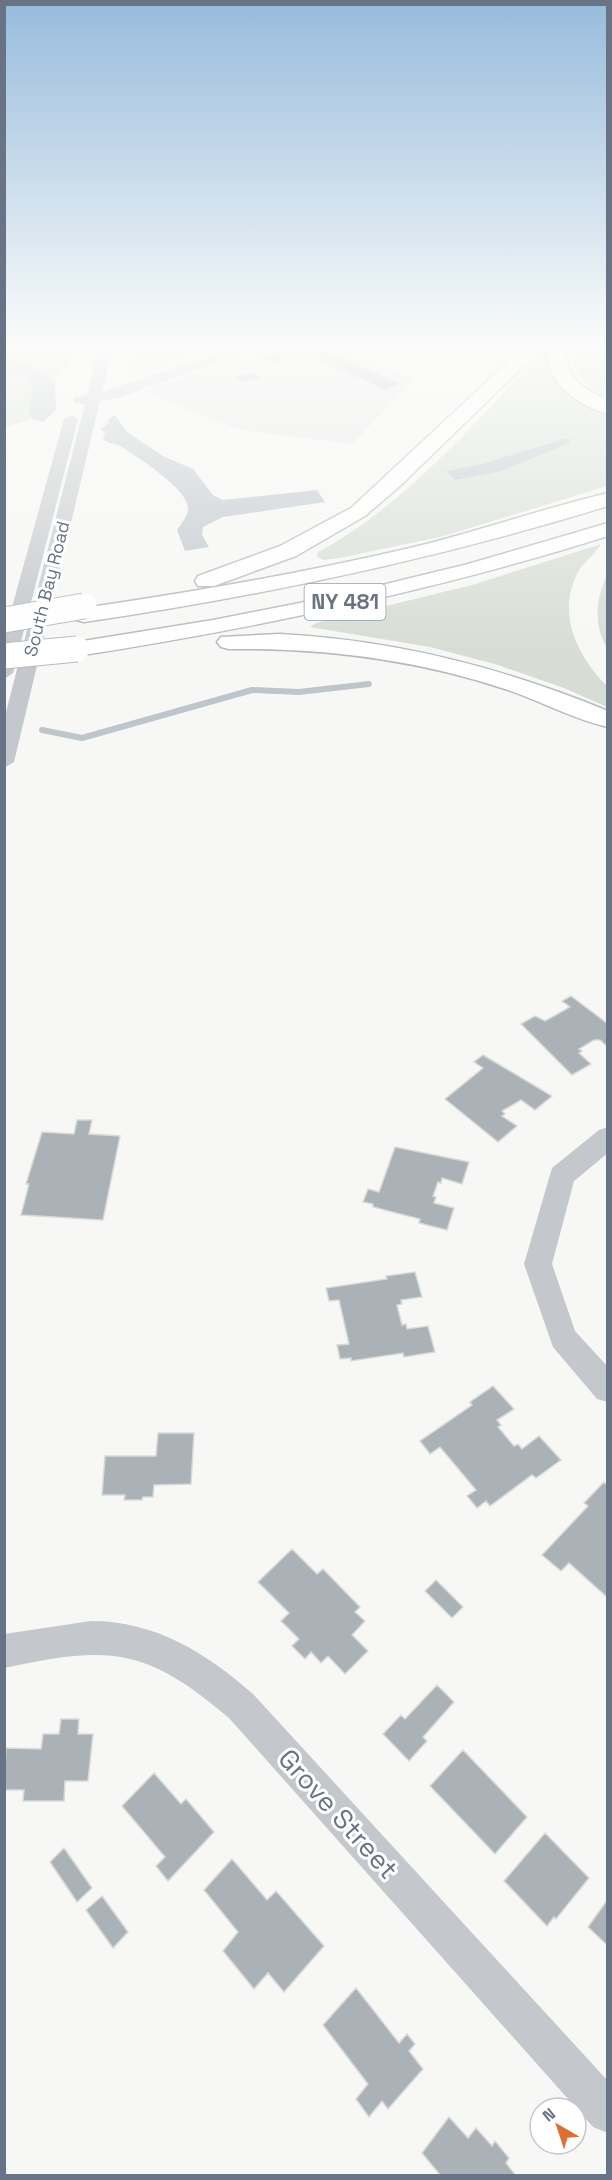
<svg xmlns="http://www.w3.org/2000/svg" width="612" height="2180" viewBox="0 0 612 2180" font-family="'Space Grotesk',sans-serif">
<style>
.built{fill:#e5e7e6}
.green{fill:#d7ddd4;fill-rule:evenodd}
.water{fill:#bec5cb}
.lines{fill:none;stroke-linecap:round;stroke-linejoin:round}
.stream{stroke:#bec5cb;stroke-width:6}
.building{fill:#aab1b7;stroke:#d9dad8;stroke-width:1.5}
.highway-casing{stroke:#b7b9bd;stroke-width:3}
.minor{fill:#c4c7cb;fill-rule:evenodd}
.highway{fill:#fff;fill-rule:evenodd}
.highway-bridge-casing{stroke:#b7b9bd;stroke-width:27;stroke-linecap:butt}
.highway-bridge{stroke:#fff;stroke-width:25}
.labels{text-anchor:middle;stroke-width:6;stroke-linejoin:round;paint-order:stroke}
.far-street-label{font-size:18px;fill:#687485;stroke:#fff}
.shield{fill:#fff;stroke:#959eaa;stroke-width:1.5}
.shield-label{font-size:21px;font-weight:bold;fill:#687485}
.near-street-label{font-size:27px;fill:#687485;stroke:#fff}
</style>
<rect width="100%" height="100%" fill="#f7f8f5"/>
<path class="built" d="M 134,347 L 220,347 L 131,376 Z
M 272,347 L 339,347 L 414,380 L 352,444 L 240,430 L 143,391 Z"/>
<path class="green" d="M 4,347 L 73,347 L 69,363 L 55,380 L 23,362 L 5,359 Z
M 578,347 L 607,347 L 607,397 C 588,386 565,371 578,347 Z
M 547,349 L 551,350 L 550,358 L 607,413 L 607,486 L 444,536 L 339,558 L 324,560 L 317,557 L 318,552 C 408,504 475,420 547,349 ZM 564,439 L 569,443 L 539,454 L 446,471 L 478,465 Z
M 5,372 L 27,378 L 33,385 L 29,412 L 33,419 L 5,427 Z
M 601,544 C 596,553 584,562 578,572 C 556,613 577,656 607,686 L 607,707 L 564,688 L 498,665 L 430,647 L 310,627 L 316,623 L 472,585 Z
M 607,575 L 607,648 C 593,624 596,599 607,575 Z"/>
<path class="water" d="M 4,359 L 23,362 L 55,380 L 56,410 L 43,422 L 33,419 L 29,412 L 33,385 L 27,378 L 5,372 Z
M 115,415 L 127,432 L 163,456 L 193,469 L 213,495 L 223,500 L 317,490 L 325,502 L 223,517 L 203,527 L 202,535 L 209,547 L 185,551 L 177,530 C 181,524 188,516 188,509 C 190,490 136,456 120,446 C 114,442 109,445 103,439 L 105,433 L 100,429 L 109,423 L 107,420 Z
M 564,439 L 571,439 L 569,443 L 502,471 L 455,480 L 446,471 L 478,465 Z"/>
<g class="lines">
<path class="stream" d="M 42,730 L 82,738 L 252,690 L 299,692 L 369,684"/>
</g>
<path class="building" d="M 289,347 L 319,347 L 401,384 L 385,390 L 303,353 L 272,364 L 259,358 Z
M 254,372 L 261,378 L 242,382 L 235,376 Z
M 571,996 L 608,1024 L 608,1047 L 600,1040 L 594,1040 L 579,1049 L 582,1051 L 579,1053 L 591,1064 L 572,1075 L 521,1024 L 535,1016 L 545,1021 L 570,1007 L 562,1001 Z
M 483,1055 L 552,1096 L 535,1110 L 521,1100 L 502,1111 L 505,1114 L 502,1116 L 517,1126 L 498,1142 L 445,1099 L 483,1068 L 474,1062 Z
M 77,1120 L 92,1120 L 89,1134 L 120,1136 L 103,1220 L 21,1215 L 29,1184 L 26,1184 L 42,1132 L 74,1134 Z
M 395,1147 L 469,1162 L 462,1184 L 442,1178 L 441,1183 L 438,1182 L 433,1196 L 436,1197 L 434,1203 L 454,1208 L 447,1230 L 419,1223 L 420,1219 L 373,1207 L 373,1204 L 363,1202 L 368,1189 L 379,1192 Z
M 415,1272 L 422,1297 L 401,1300 L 402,1304 L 397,1305 L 402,1325 L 406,1324 L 407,1329 L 428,1326 L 435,1352 L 404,1357 L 403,1353 L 351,1361 L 351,1358 L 340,1359 L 337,1345 L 349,1344 L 339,1300 L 329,1301 L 326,1288 L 387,1279 L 386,1276 Z
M 493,1386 L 514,1409 L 497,1420 L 501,1425 L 498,1427 L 514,1446 L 518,1444 L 522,1449 L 539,1436 L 561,1460 L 536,1478 L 532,1475 L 490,1506 L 486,1501 L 477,1508 L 467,1496 L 476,1490 L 440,1447 L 430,1454 L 420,1441 L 472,1405 L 470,1402 Z
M 158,1433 L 194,1433 L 191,1484 L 154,1485 L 153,1497 L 143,1497 L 142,1500 L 124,1500 L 125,1495 L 102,1495 L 105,1456 L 156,1456 Z
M 604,1482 L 608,1486 L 608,1598 L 569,1563 L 561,1571 L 542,1555 L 588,1506 L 584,1503 Z
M 292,1549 L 317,1574 L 323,1569 L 360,1607 L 355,1612 L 365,1621 L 352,1635 L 368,1651 L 345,1674 L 328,1656 L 321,1663 L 311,1652 L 305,1659 L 292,1646 L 299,1639 L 281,1621 L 289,1613 L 258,1582 Z
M 436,1580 L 463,1607 L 452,1618 L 425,1591 Z
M 437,1685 L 454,1702 L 423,1737 L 427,1741 L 409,1761 L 383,1734 L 401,1715 L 405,1719 Z
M 61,1719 L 79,1719 L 78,1734 L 93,1734 L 88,1781 L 65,1781 L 64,1801 L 23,1801 L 24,1790 L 4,1790 L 6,1748 L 41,1749 L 43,1734 L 59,1734 Z
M 463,1750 L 527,1817 L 495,1854 L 430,1786 Z
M 154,1773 L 181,1804 L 186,1799 L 214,1832 L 168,1881 L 156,1866 L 165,1857 L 122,1806 Z
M 545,1833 L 589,1878 L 556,1919 L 554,1917 L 547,1926 L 504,1881 Z
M 64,1848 L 92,1888 L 77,1902 L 50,1862 Z
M 232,1859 L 267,1900 L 276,1891 L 324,1946 L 284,1992 L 268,1973 L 254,1989 L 223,1951 L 238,1932 L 204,1890 Z
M 102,1896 L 128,1932 L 113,1948 L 86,1910 Z
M 608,1899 L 608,1946 L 588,1927 Z
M 356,1988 L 399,2043 L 407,2034 L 415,2044 L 409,2051 L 423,2069 L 388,2109 L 382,2101 L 369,2117 L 356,2099 L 368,2084 L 323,2025 Z
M 449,2117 L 468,2138 L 476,2128 L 492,2146 L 495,2141 L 509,2158 L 506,2163 L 516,2176 L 441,2176 L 422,2153 Z"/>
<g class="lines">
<g class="highway-casing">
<path id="highway" d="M 524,347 L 543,347 L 401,485 L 365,516 L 296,556 L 214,586 L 198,586 L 195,581 L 198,576 L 280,546 L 351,508 Z
M 549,347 L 567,347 C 563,378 582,388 608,400 L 608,414 C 578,406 542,380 549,347 Z
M 608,493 L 608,506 C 436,559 262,596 84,622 L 76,620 L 72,615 L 76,610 L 84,608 C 194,592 303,573 410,548 C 477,532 541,509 608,493 Z
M 608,523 L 608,536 C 434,591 257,628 77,656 L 69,654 L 65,649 L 69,644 L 77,642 L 213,620 L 345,594 L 468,564 Z
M 280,634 C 395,640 501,667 608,711 L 608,727 C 572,719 539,700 505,689 C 414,659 324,648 229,649 L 221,647 L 217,642 L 221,637 Z"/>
</g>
<path class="minor" d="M 99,347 L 113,347 L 102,392 L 240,347 L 259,347 L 118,398 L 100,401 L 14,762 L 4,768 L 4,720 L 85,404 L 75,403 L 73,400 L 75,397 L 87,395 Z
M 71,415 L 78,419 L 13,673 L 4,679 L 4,636 L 64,419 Z
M 608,1127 L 608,1153 L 574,1181 L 552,1264 L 575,1331 L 608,1367 L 608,1402 L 597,1399 L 553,1347 L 524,1264 L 552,1168 L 599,1130 Z
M 91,1621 C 156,1621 206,1653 253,1694 L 608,2081 L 608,2133 L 593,2127 L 229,1718 C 146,1647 109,1645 4,1668 L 4,1634 Z"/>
<use href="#highway" class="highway"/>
<g class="highway-bridge-casing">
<path id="highway-bridge" d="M 4,620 L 84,606
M 4,656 L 77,649"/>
</g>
<use href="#highway-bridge" class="highway-bridge"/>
</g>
<linearGradient id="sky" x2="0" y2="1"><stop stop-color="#97bbdc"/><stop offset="0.53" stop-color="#fbfcfa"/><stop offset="1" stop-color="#fbfcfa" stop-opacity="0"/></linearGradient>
<rect width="612" height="652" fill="url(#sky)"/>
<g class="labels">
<g class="far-street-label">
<text transform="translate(47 589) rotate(-76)" y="6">South Bay Road</text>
</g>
<rect class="shield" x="304.5" y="584" width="81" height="36" rx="4.5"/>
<g class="shield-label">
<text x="345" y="609">NY 481</text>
</g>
<g class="near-street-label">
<text transform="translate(338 1814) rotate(48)" y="9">Grove Street</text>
</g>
</g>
<rect width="612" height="2180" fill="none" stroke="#687485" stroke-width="12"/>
<g transform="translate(558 2126) rotate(321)"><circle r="28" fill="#ffffff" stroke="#c3c7ce" stroke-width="1.5"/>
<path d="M0-4.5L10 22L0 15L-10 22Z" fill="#dc6f31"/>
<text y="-9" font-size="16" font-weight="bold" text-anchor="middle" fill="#687485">N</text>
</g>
</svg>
